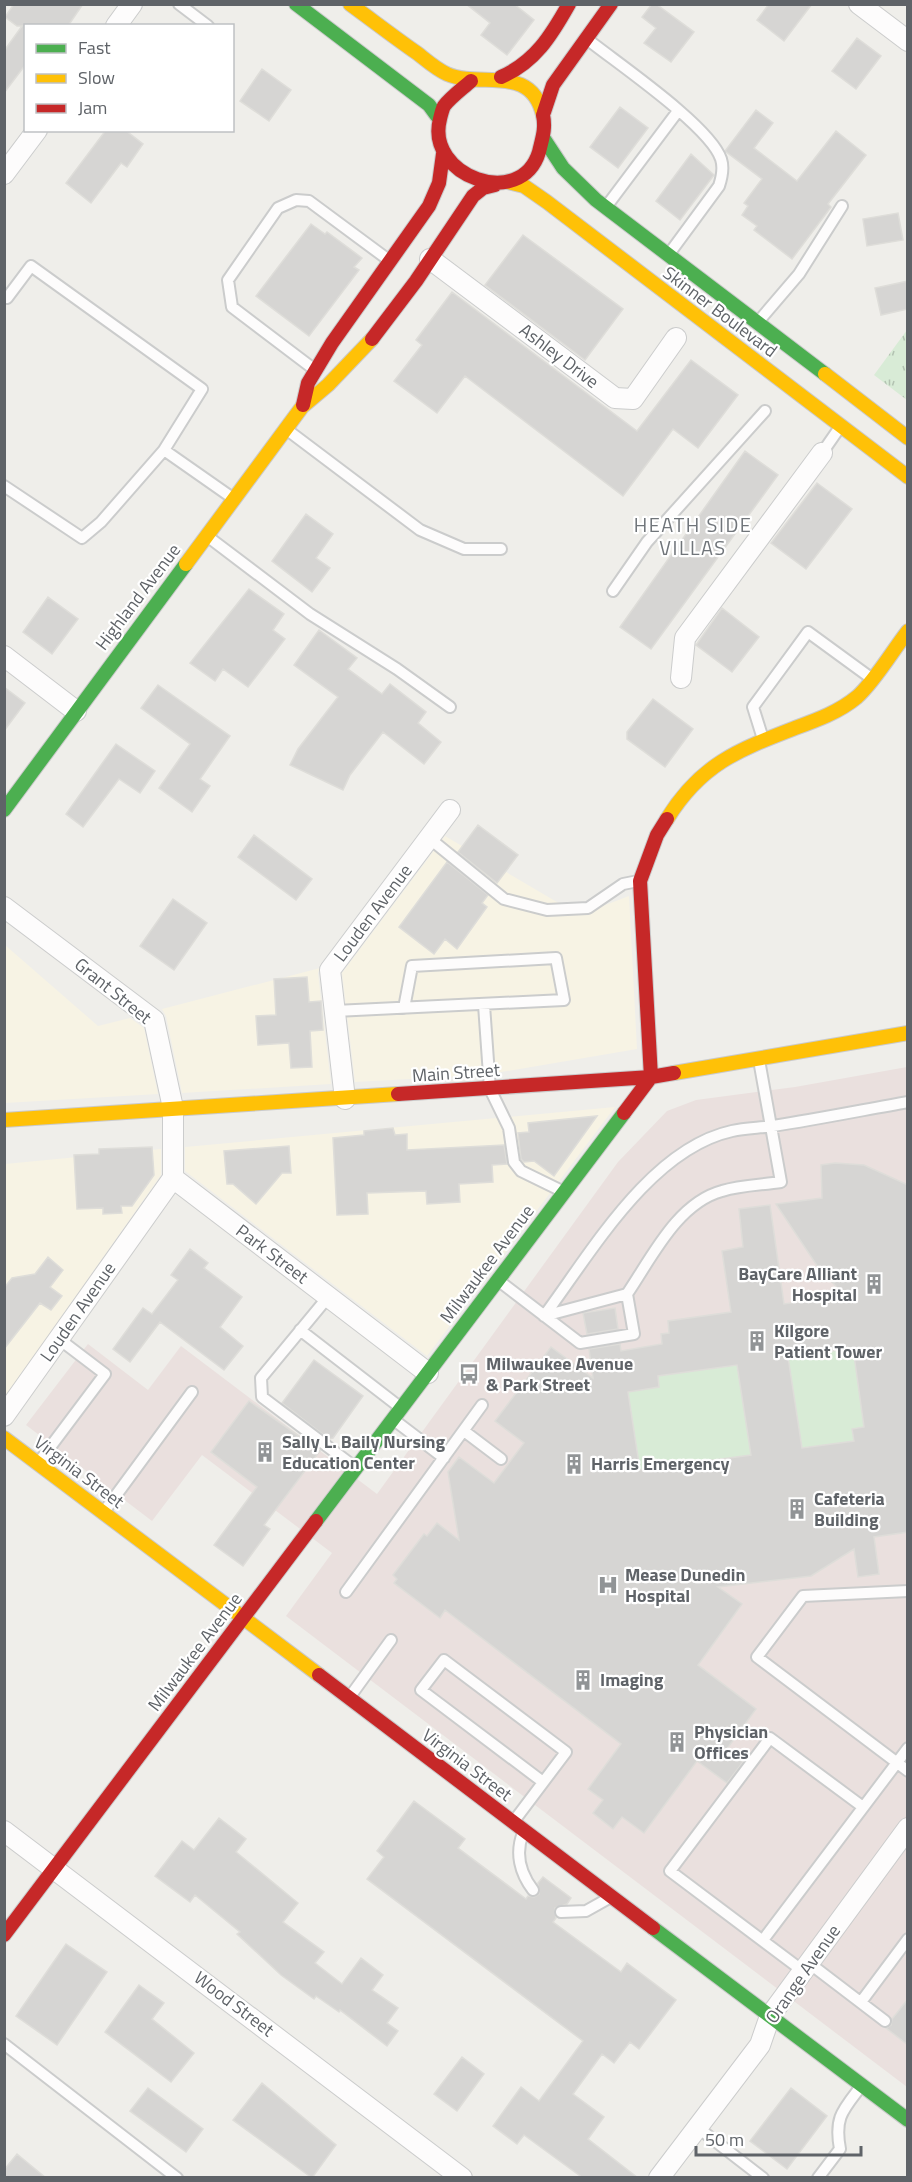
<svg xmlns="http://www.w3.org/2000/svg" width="912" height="2182" viewBox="0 0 912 2182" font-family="'Titillium Web',sans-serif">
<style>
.commercial{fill:#f7f3e4}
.medical{fill:#eae0de}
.grass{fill:url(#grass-tufts)}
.garden{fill:#d8ebd6}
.building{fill:#d6d5d3;stroke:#deddd9;stroke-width:1.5;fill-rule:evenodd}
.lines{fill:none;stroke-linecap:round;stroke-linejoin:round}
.lane-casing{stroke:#cbcccc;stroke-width:14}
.street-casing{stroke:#cbcccc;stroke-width:22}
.fast-casing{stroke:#cacacb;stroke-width:16}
.slow-casing{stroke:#cacacb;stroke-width:16}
.jam-casing{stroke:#cacacb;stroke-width:16}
.lane{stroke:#fdfcfc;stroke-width:10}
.street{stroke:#fdfcfc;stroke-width:20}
.fast{stroke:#4caf50;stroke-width:14}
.slow{stroke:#ffc107;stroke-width:14}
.jam{stroke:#c62828;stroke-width:14}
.labels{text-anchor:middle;stroke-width:4.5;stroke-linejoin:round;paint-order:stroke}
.street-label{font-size:18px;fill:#5f6368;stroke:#fff}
.poi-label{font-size:18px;font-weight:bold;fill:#5f6368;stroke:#fff;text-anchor:start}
.neighbourhood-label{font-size:20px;letter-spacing:1.5px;fill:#70757a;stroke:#fff}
</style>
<defs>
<pattern id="grass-tufts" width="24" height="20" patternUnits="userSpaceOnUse" patternTransform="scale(1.5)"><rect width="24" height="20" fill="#d8ebd6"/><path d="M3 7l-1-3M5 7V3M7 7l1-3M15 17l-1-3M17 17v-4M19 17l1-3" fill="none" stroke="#b2c2b1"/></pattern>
</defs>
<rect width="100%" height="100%" fill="#efeeea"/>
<path class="commercial" d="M 445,836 L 579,915 L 629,896 L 637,1049 L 484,1075 L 355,1082 L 342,973 Z
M 5,945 L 98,1026 L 130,1018 L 144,1028 L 158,1094 L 5,1103 Z
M 320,968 L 318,973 L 331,1084 L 182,1093 L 166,1016 L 162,1009 Z
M 615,1107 L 427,1356 L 185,1171 L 185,1147 Z
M 161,1149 L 161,1175 L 5,1397 L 5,1164 Z"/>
<path class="medical" d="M 907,1067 L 907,2087 L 286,1616 L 332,1553 L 202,1455 L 152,1521 L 26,1425 L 88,1344 L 148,1390 L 181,1346 L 377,1494 L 618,1162 L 667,1111 L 696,1100 L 795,1087 Z"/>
<path class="grass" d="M 907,330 L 907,400 L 874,375 Z"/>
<path class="garden" d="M 853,1348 L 861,1407 L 907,1400 L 907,1421 L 852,1429 L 854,1441 L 802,1448 L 788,1357 Z
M 737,1365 L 747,1428 L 758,1454 L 640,1470 L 628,1392 L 659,1387 L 658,1376 Z"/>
<path class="building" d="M 14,4 L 83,4 L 68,26 L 26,26 L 26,64 L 4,93 L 4,51 L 22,26 L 17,26 L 5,17 Z
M 466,4 L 514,4 L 534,20 L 507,55 L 481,35 L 490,23 Z
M 652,4 L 656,4 L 694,32 L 671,62 L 644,43 L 656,28 L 642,17 Z
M 769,4 L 812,4 L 784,41 L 757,20 Z
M 857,38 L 881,56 L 856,89 L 832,71 Z
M 262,69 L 291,90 L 269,121 L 240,101 Z
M 620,107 L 648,128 L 618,168 L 590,147 Z
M 756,110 L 773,123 L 754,148 L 797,181 L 836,131 L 866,155 L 828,204 L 831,207 L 792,259 L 754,230 L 757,226 L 742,215 L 748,206 L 744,203 L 762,179 L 725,151 Z
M 106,130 L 125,130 L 143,144 L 127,167 L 121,163 L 91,203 L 66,183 Z
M 691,154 L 714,175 L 680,220 L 656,201 Z
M 898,213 L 903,240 L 867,246 L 863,219 Z
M 311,224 L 325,234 L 327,232 L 362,258 L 354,267 L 359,270 L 309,336 L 256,296 Z
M 523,235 L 623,309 L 585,360 L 485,285 Z
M 908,281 L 908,309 L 881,315 L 875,288 Z
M 452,292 L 637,431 L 691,360 L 738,395 L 698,448 L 673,429 L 623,496 L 465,376 L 437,413 L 394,381 L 422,345 L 416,340 Z
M 745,451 L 778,475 L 651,649 L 620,627 Z
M 817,483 L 852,509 L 806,569 L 771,543 Z
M 306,514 L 333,534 L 316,558 L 330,568 L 312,592 L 272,561 Z
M 249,589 L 284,614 L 273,630 L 285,639 L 248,687 L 223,669 L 215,681 L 190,663 Z
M 48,597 L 78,619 L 52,654 L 23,632 Z
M 722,608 L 759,637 L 732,672 L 696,645 Z
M 319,630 L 357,658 L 348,669 L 382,694 L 390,684 L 426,712 L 418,723 L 441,742 L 424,764 L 383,732 L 350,775 L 343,790 L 290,765 L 298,749 L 338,697 L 294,665 Z
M 158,685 L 230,736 L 200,779 L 210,786 L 192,812 L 159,788 L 190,744 L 141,708 Z
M 4,687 L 25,703 L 4,731 Z
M 653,699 L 693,729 L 665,767 L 627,739 L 627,732 Z
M 116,744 L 155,771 L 140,793 L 119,779 L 83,827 L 66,814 Z
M 478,825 L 518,855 L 497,883 L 458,852 Z
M 254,835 L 312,879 L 296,900 L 238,857 Z
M 447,862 L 488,895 L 482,903 L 487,907 L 457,949 L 445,939 L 434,954 L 399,927 Z
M 173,899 L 207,923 L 174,970 L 140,946 Z
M 307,977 L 309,1002 L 321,1001 L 323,1030 L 310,1031 L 312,1067 L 291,1068 L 289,1043 L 258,1045 L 256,1016 L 276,1015 L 274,979 Z
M 597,1116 L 554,1176 L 534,1161 L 524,1162 L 521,1159 L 518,1133 L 529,1132 L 528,1123 Z
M 393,1128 L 395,1135 L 407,1134 L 407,1150 L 504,1145 L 507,1164 L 492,1165 L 493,1182 L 459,1184 L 460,1202 L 427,1204 L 426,1191 L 367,1193 L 368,1214 L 337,1215 L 333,1138 L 364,1135 L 364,1131 Z
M 289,1146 L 291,1173 L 282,1173 L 256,1204 L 233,1184 L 227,1184 L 224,1151 Z
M 152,1147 L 154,1175 L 132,1206 L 121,1206 L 122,1213 L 103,1214 L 103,1208 L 77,1209 L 74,1155 L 99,1154 L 99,1149 Z
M 835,1163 L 864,1165 L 908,1185 L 908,1532 L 874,1537 L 879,1574 L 858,1577 L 854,1549 L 811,1576 L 718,1587 L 742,1604 L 698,1665 L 756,1709 L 726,1750 L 743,1762 L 727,1783 L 697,1761 L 644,1833 L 622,1817 L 613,1829 L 593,1813 L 603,1800 L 588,1789 L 621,1744 L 445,1610 L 440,1618 L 394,1583 L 397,1579 L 393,1575 L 424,1534 L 427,1536 L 437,1523 L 459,1540 L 448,1472 L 459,1457 L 494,1483 L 524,1443 L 495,1421 L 551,1347 L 593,1378 L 589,1349 L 620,1344 L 621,1351 L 662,1344 L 661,1334 L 669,1333 L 668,1321 L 731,1312 L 722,1251 L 743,1247 L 739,1209 L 770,1205 L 784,1304 L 845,1296 L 818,1267 L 776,1204 L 822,1198 L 821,1165 ZM 853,1348 L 864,1427 L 852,1429 L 854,1441 L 802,1448 L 788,1357 ZM 737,1365 L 751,1455 L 640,1470 L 628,1392 L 659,1387 L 658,1376 Z
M 190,1249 L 208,1263 L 204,1268 L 242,1297 L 220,1327 L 243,1346 L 224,1370 L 160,1322 L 130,1362 L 113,1349 L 143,1308 L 152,1314 L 178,1280 L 171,1275 Z
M 48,1257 L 63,1270 L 50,1287 L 62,1296 L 51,1310 L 40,1303 L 4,1349 L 4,1288 L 12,1278 L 35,1274 Z
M 615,1308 L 618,1329 L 587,1334 L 583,1313 Z
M 314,1360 L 363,1396 L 333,1438 L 329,1439 L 282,1403 Z
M 249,1401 L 320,1451 L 264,1525 L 270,1529 L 243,1566 L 214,1545 L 257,1487 L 211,1452 Z
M 414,1801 L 465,1839 L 458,1848 L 526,1899 L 528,1896 L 534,1897 L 539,1894 L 538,1883 L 543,1877 L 571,1898 L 567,1904 L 555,1908 L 556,1918 L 553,1922 L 621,1972 L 627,1963 L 676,2000 L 639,2049 L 630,2042 L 614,2063 L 602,2054 L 573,2094 L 604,2117 L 588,2139 L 638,2178 L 583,2178 L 524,2135 L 517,2144 L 493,2126 L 521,2087 L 539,2101 L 583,2041 L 367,1879 L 384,1857 L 377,1851 Z
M 219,1818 L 246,1839 L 236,1852 L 298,1903 L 283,1922 L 324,1952 L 315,1963 L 342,1984 L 361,1958 L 383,1975 L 372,1990 L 398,2008 L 387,2023 L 398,2031 L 387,2046 L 340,2010 L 339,2012 L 316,1996 L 314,1999 L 281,1975 L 237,1934 L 240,1932 L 195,1895 L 190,1902 L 155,1876 L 182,1841 L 194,1850 Z
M 66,1944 L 107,1972 L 57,2045 L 16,2016 Z
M 139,1985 L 164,2003 L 152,2019 L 194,2053 L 171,2082 L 105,2032 Z
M 908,1999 L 908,2045 L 886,2028 L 891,2025 L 892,2019 Z
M 462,2057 L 484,2074 L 457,2111 L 434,2094 Z
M 262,2083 L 336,2145 L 312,2178 L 233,2120 Z
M 148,2088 L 203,2129 L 186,2152 L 130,2111 Z
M 791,2088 L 827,2116 L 787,2169 L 750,2141 Z
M 17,2154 L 46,2178 L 4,2178 L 4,2170 Z"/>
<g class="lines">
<g class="lane-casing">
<path id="lane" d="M 179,4 L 208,26
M 587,39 C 617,63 710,126 721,159 C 724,168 722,177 719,186 L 669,254
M 606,207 L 678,111
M 4,296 L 7,298 L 31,266 L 202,389 L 164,450 L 234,499
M 758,322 L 799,274 L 842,206
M 315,370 L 232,307 L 228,280 L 278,208 L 296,200 L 309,201 L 390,261
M 286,429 L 420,530 L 464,549 L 501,549
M 822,453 L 840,427
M 4,486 L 82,538 L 101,522 L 164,450
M 207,536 L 310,614 L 397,669 L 450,707
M 613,591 L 647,542 L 765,411
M 763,739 L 753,707 L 808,632 L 871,678
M 429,838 L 504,899 L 547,910 L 588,908 L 623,884 L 638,881
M 484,1005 L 490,1089 L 509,1128 L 514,1162 L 521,1171 L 564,1192
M 335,1011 L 564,1000 L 556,958 L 412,966 L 404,1008
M 499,1281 L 580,1343 L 634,1334 L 627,1294 C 651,1259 677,1203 722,1191 C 741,1185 762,1185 781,1182 L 759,1060
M 328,1297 L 261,1378 L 262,1397 L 356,1468
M 544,1316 C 591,1253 650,1149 732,1131 C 745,1128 759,1128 773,1126 C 818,1119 863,1110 908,1102
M 544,1316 L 627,1294
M 300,1330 L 401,1408
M 394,1420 L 444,1458
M 464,1431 L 501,1459
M 39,1462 L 105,1374 L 59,1339
M 103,1513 L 192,1392
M 908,1591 L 803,1596 L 757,1657 L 908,1771
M 346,1592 L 482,1405
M 349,1698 L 391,1640
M 514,1821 L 566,1752 L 444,1660 L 421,1690 L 543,1782
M 523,1833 C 515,1853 520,1873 533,1890
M 561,1912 L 586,1911 L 611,1897
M 763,1940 L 908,1748
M 809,1963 L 885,2021
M 803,1971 L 670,1871 L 770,1738 L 863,1807
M 861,2002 L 908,1939
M 4,2044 L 177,2178
M 697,2127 L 763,2178
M 818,2178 L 840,2149 C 834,2117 843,2110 862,2085"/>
</g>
<g class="street-casing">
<path id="street" d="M 859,4 L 908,41
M 116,26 L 132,4
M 4,174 L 37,130
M 430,259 L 615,398 L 633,399 L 676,338
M 4,656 L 76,711
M 681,678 L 685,638 L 822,453
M 4,907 L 154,1020 L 173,1108 L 173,1178 L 428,1373
M 345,1099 L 330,970 L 450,810
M 4,1416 L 173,1178
M 4,1831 L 462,2178
M 659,2178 L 760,2045 L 770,2016 L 908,1828"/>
</g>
<g class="fast-casing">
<path id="fast" d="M 296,4 L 429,105 L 437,116
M 544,139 L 563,168 L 596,200 L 825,374
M 4,810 L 186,564
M 316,1521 L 624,1113
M 653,1928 L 908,2120"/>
</g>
<g class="slow-casing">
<path id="slow" d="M 350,4 C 372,20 394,37 417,53 C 426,60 436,69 447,74 C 481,89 531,63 543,115
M 508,182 L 524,186 L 547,202 L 908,477
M 825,374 L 908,438
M 186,564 L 302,407 L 328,385 L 372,339
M 667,819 C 701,764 738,750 795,728 C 817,720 839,712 857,697 C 875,681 893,650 908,631
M 674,1073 L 908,1033
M 4,1120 L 398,1094
M 4,1438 L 319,1675"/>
</g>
<g class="jam-casing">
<path id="jam" d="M 501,77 C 535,62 551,36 569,4
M 471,81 C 462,89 451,97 444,106 C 442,110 441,115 440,119 C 425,176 521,211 539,152 C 542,139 546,129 543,115
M 544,112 L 553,85 L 611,4
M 372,339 L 416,281 L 473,196 L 483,188 L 495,185
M 303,405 L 308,383 L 332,343 L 429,206 L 439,183 L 443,154
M 398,1094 L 651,1077 L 674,1073
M 624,1113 L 651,1077 L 640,881 L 657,835 L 667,819
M 319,1675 L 653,1928
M 4,1935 L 316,1521"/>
</g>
<use href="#lane" class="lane"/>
<use href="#street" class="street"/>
<use href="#fast" class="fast"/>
<use href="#slow" class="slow"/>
<use href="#jam" class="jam"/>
</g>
<defs>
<g id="building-bare" transform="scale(1.62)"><path d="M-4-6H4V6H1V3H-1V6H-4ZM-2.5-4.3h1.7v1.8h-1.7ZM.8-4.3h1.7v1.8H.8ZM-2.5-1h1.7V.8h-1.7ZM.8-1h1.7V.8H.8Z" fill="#919496" stroke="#fff" stroke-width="2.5" paint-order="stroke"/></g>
<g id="bus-bare" transform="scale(1.62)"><path d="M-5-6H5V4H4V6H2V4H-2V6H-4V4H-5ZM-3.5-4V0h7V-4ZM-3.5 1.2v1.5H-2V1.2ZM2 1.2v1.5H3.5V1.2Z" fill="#919496" stroke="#fff" stroke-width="2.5" paint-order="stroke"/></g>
<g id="hospital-bare" transform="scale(1.62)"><path d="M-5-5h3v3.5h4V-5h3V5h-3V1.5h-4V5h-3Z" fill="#919496" stroke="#fff" stroke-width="2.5" paint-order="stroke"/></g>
</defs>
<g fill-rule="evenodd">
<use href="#building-bare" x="874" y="1284"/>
<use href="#building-bare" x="757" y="1341"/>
<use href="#bus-bare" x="469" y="1374"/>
<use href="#building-bare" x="265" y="1452"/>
<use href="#building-bare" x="574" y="1464"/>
<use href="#building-bare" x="797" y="1509"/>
<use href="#hospital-bare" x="608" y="1585"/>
<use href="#building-bare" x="583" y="1680"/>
<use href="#building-bare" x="677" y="1742"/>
</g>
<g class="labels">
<g class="street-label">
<text transform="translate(720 312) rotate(37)" y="6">Skinner Boulevard</text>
<text transform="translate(559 356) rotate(37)" y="6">Ashley Drive</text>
<text transform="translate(138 597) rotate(-53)" y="6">Highland Avenue</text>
<text transform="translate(373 913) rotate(-53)" y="6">Louden Avenue</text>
<text transform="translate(113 991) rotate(39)" y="6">Grant Street</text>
<text transform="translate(456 1073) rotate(-4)" y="6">Main Street</text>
<text transform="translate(272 1254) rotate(37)" y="6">Park Street</text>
<text transform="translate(487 1264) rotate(-53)" y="6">Milwaukee Avenue</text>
<text transform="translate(78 1312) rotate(-55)" y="6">Louden Avenue</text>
<text transform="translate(79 1472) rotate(37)" y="6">Virginia Street</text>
<text transform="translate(195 1652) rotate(-53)" y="6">Milwaukee Avenue</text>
<text transform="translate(467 1765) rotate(37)" y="6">Virginia Street</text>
<text transform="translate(803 1974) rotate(-55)" y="6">Orange Avenue</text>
<text transform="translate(234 2004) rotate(37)" y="6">Wood Street</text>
</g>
<g class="poi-label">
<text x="857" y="1280" text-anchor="end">BayCare Alliant<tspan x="857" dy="21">Hospital</tspan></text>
<text x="774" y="1337">Kilgore<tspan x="774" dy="21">Patient Tower</tspan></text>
<text x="486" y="1370">Milwaukee Avenue<tspan x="486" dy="21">&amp; Park Street</tspan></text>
<text x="282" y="1448">Sally L. Baily Nursing<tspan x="282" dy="21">Education Center</tspan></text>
<text x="591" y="1470">Harris Emergency</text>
<text x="814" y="1505">Cafeteria<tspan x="814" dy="21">Building</tspan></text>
<text x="625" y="1581">Mease Dunedin<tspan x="625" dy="21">Hospital</tspan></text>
<text x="600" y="1686">Imaging</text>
<text x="694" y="1738">Physician<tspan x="694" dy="21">Offices</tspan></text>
</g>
<g class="neighbourhood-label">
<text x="693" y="532">HEATH SIDE<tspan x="693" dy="23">VILLAS</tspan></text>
</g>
</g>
<rect width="912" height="2182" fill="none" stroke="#5f6368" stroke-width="12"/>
<rect x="24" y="24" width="210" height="108" fill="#ffffff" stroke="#bfc1c3" stroke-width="1.5"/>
<rect x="36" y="44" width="30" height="9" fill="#4caf50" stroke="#bfc1c3" stroke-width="1.5"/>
<text x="78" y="54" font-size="18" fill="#5f6368">Fast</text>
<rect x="36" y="74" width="30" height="9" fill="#ffc107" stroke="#bfc1c3" stroke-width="1.5"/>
<text x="78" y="84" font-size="18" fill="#5f6368">Slow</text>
<rect x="36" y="104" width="30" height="9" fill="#c62828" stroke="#bfc1c3" stroke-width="1.5"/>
<text x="78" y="114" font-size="18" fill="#5f6368">Jam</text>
<path d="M696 2146v9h165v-9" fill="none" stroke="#5f6368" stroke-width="3"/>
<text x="705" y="2146" font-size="18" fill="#5f6368" stroke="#ffffff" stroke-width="4.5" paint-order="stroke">50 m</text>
</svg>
